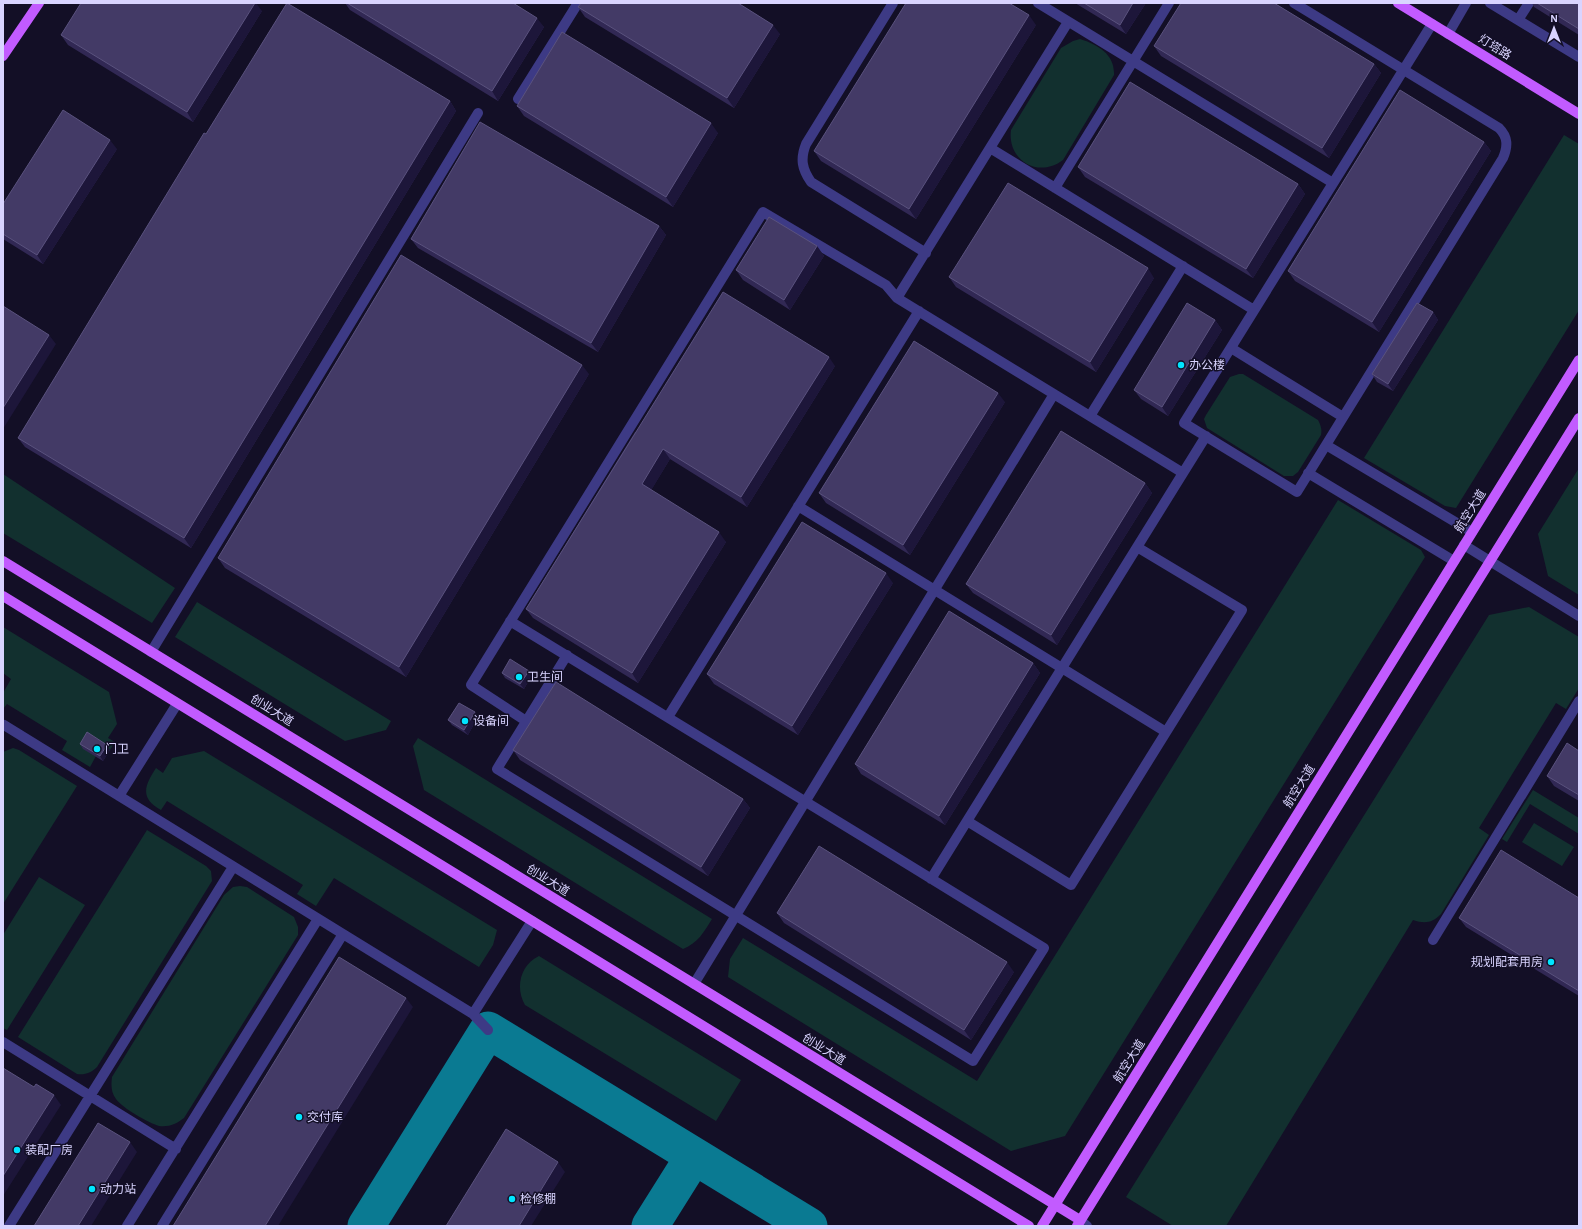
<svg xmlns="http://www.w3.org/2000/svg" width="1582" height="1229" viewBox="0 0 1582 1229" font-family="'Alegreya Sans','Noto Sans SC',sans-serif">
<style>
.green{fill:#12302f}
.lines{fill:none;stroke-linecap:round;stroke-linejoin:round}
.taxiway{stroke:#0a7a92;stroke-width:37}
.minor{stroke:#3d3a85;stroke-width:10}
.major{stroke:#c25bff;stroke-width:10}
.wall{fill:#312854}
.shaded-wall{fill:#1d163a}
.building{fill:#433a66;stroke:#5a527e}
.poi-dot{fill:#00e5ff;stroke:#130f26;stroke-width:1.5}
.labels{text-anchor:middle;stroke-width:3;stroke-linejoin:round;paint-order:stroke}
.street-label{font-size:12px;fill:#d9d4ff;stroke:#130f26}
.poi-label{font-size:12px;fill:#d9d4ff;stroke:#130f26;text-anchor:start}
</style>
<rect width="100%" height="100%" fill="#130f26"/>
<path class="green" d="M 1080,39 C 1099,45 1115,55 1114,75 L 1063,160 C 1038,179 1007,160 1011,130 L 1061,48 L 1073,41 Z
M 1564,135 L 1579,144 L 1579,310 L 1456,508 L 1445,506 L 1364,458 Z
M 1239,374 L 1243,374 L 1318,420 C 1321,426 1322,429 1321,435 L 1298,472 L 1293,476 L 1284,476 L 1207,428 L 1204,419 L 1206,415 L 1230,377 Z
M 1579,468 L 1579,595 L 1548,576 L 1538,534 Z
M 3,474 L 175,588 L 152,623 L 3,533 Z
M 1338,500 L 1421,550 L 1425,557 L 1065,1136 L 1011,1151 L 728,977 L 730,959 L 743,938 L 977,1081 Z
M 197,602 L 391,721 L 386,730 L 345,741 L 175,637 Z
M 1529,607 L 1579,637 L 1579,688 L 1566,709 L 1556,703 L 1479,828 L 1489,835 L 1441,914 C 1432,923 1425,924 1413,920 L 1226,1226 L 1173,1226 L 1126,1197 L 1489,615 Z
M 3,627 L 109,692 L 117,724 L 108,738 L 115,742 L 110,750 L 90,737 L 96,756 L 90,767 L 62,750 L 67,741 L 7,704 L 3,709 L 3,693 L 11,679 L 3,673 Z
M 418,738 L 712,919 C 704,932 698,943 683,949 L 424,790 L 413,746 Z
M 13,748 L 19,750 L 77,786 L 3,904 L 3,752 Z
M 204,751 L 497,930 L 493,945 L 479,967 L 334,878 L 316,906 L 297,894 L 303,885 L 167,801 L 161,810 C 139,798 145,785 156,768 L 163,773 L 172,758 Z
M 1533,790 L 1579,818 L 1579,834 L 1530,804 L 1507,842 L 1502,839 Z
M 1534,823 L 1574,847 L 1562,866 L 1522,842 Z
M 147,830 L 206,866 L 211,871 L 212,881 L 97,1067 C 91,1073 85,1075 77,1074 L 18,1037 Z
M 39,877 L 85,905 L 7,1030 L 3,1028 L 3,935 Z
M 240,886 L 247,887 L 294,917 L 298,927 L 298,935 L 184,1118 C 176,1124 170,1127 159,1126 C 149,1123 122,1108 116,1099 C 111,1093 111,1085 112,1077 L 224,895 L 233,887 Z
M 539,956 L 741,1080 L 716,1121 L 525,1005 C 515,988 520,965 539,956 Z"/>
<g class="lines">
<path class="taxiway" d="M 366,1226 L 488,1030 L 809,1226
M 650,1226 L 694,1156"/>
<path class="minor" d="M 893,3 L 806,144 C 800,159 802,169 811,182 L 926,253
M 1038,3 L 1333,183
M 1294,3 L 1499,128 C 1508,137 1508,146 1503,158 L 1297,492 L 1184,423 C 1267,290 1349,157 1432,24
M 1490,3 L 1579,57
M 1518,20 L 1529,3
M 1068,22 L 897,298 L 1183,473
M 1448,34 L 1466,3
M 518,99 L 578,3
M 990,148 L 1254,310
M 1055,188 L 1169,3
M 1231,348 L 1343,417
M 1090,416 L 1183,266
M 1326,445 L 1472,532
M 1308,473 L 1454,561
M 798,506 L 1166,732
M 1464,545 L 1579,616
M 510,621 C 689,729 866,839 1044,948 L 973,1061 L 497,769 L 567,655
M 151,652 L 478,113
M 668,717 L 919,311
M 526,721 L 471,685 L 763,212 L 886,285 L 897,298
M 3,726 L 4,725 L 343,934
M 119,796 L 177,704
M 967,821 L 1071,885 L 1219,647 L 1242,610 L 1137,547
M 931,879 L 1206,436
M 1433,940 L 1579,701
M 694,984 L 1054,394
M 488,1030 L 473,1014 L 532,921
M 3,1042 L 176,1149
M 1080,1220 L 1087,1226
M 9,1226 L 233,867
M 127,1226 L 318,919
M 162,1226 L 343,934 L 473,1014"/>
<path class="major" d="M 1398,3 L 1579,114
M 3,56 L 39,3
M 3,561 L 1080,1220
M 3,596 L 1029,1226
M 1042,1226 L 1579,360
M 1077,1226 L 1579,418"/>
</g>
<path class="wall" d="M 345,3 L 513,3 L 544,27 L 498,101 L 350,10 Z
M 1075,3 L 1146,3 L 1126,34 Z
M 1532,3 L 1579,3 L 1579,35 L 1534,7 Z
M 578,7 L 780,34 L 734,108 L 585,17 Z
M 262,11 L 193,122 L 68,45 L 61,35 Z
M 1036,25 L 916,219 L 821,161 L 814,151 Z
M 1154,46 L 1374,64 L 1381,73 L 1329,158 L 1161,56 Z
M 450,101 L 456,111 L 191,548 L 25,447 L 18,438 L 206,134 Z
M 517,106 L 718,133 L 673,207 L 524,116 Z
M 1484,142 L 1491,151 L 1379,332 L 1295,281 L 1288,271 Z
M 117,149 L 43,264 L 3,239 L 3,204 Z
M 1078,167 L 1298,184 L 1305,194 L 1253,278 L 1085,177 Z
M 659,226 L 666,235 L 598,352 L 418,248 L 411,239 Z
M 817,246 L 824,256 L 790,310 L 743,280 L 736,270 Z
M 949,277 L 1154,278 L 1096,372 L 956,287 Z
M 1433,312 L 1438,320 L 1393,391 L 1377,382 L 1372,374 Z
M 1215,320 L 1222,330 L 1168,416 L 1141,399 L 1134,390 Z
M 835,366 L 747,507 L 670,459 L 651,490 L 726,542 L 638,683 L 533,618 L 526,609 L 635,432 Z
M 589,374 L 406,677 L 225,568 L 218,558 Z
M 1005,402 L 910,555 L 826,503 L 819,493 Z
M 1145,483 L 1152,493 L 1057,645 L 973,593 L 966,584 Z
M 893,583 L 798,735 L 714,684 L 707,674 Z
M 1033,663 L 1040,673 L 945,825 L 861,774 L 855,764 Z
M 502,673 L 532,675 L 524,689 L 505,678 Z
M 478,717 L 468,735 L 452,725 L 448,720 Z
M 80,744 L 110,750 L 103,761 L 83,749 Z
M 513,750 L 743,799 L 750,808 L 708,876 L 520,760 Z
M 1579,751 L 1579,801 L 1554,786 L 1547,776 Z
M 1579,898 L 1579,996 L 1466,927 L 1459,918 Z
M 777,913 L 1014,972 L 971,1040 L 784,923 Z"/>
<path class="shaded-wall" d="M 255,3 L 256,3 L 262,11 L 193,122 L 187,112 Z
M 1133,3 L 1146,3 L 1126,34 L 1120,25 Z
M 1029,15 L 1036,25 L 916,219 L 909,209 Z
M 537,18 L 544,27 L 498,101 L 492,91 Z
M 773,25 L 780,34 L 734,108 L 727,98 Z
M 1374,64 L 1381,73 L 1329,158 L 1322,148 Z
M 450,101 L 456,111 L 191,548 L 184,538 Z
M 711,123 L 718,133 L 673,207 L 666,197 Z
M 110,140 L 117,149 L 43,264 L 37,255 Z
M 1484,142 L 1491,151 L 1379,332 L 1372,322 Z
M 1298,184 L 1305,194 L 1253,278 L 1246,269 Z
M 659,226 L 666,235 L 598,352 L 591,343 Z
M 817,246 L 824,256 L 790,310 L 784,300 Z
M 1148,268 L 1154,278 L 1096,372 L 1090,362 Z
M 1433,312 L 1438,320 L 1393,391 L 1388,384 Z
M 1215,320 L 1222,330 L 1168,416 L 1162,407 Z
M 49,335 L 56,344 L 3,429 L 3,408 Z
M 829,357 L 835,366 L 747,507 L 741,497 Z
M 582,365 L 589,374 L 406,677 L 399,667 Z
M 998,393 L 1005,402 L 910,555 L 903,545 Z
M 663,449 L 670,459 L 649,494 L 642,484 Z
M 1145,483 L 1152,493 L 1057,645 L 1051,635 Z
M 719,532 L 726,542 L 638,683 L 632,673 Z
M 886,573 L 893,583 L 798,735 L 792,726 Z
M 1033,663 L 1040,673 L 945,825 L 939,816 Z
M 529,671 L 532,675 L 524,689 L 520,684 Z
M 475,712 L 478,717 L 468,735 L 464,730 Z
M 107,745 L 110,750 L 103,761 L 100,756 Z
M 743,799 L 750,808 L 708,876 L 701,867 Z
M 1007,962 L 1014,972 L 971,1040 L 964,1030 Z
M 406,998 L 413,1007 L 278,1226 L 265,1226 Z
M 54,1095 L 61,1105 L 3,1196 L 3,1176 Z
M 130,1142 L 137,1152 L 91,1226 L 78,1226 Z
M 558,1162 L 565,1172 L 531,1226 L 519,1226 Z"/>
<path class="building" d="M 81,3 L 255,3 L 187,112 L 61,35 Z
M 287,3 L 450,101 L 184,538 L 18,438 L 204,133 L 206,134 Z
M 347,3 L 513,3 L 537,18 L 492,91 Z
M 581,3 L 738,3 L 773,25 L 727,98 L 578,7 Z
M 906,3 L 1009,3 L 1029,15 L 909,209 L 814,151 Z
M 1084,3 L 1133,3 L 1120,25 Z
M 1181,3 L 1274,3 L 1374,64 L 1322,148 L 1154,46 Z
M 1537,3 L 1579,3 L 1579,29 Z
M 562,32 L 711,123 L 666,197 L 517,106 Z
M 1130,82 L 1298,184 L 1246,269 L 1078,167 Z
M 1400,90 L 1484,142 L 1372,322 L 1288,271 Z
M 63,110 L 110,140 L 37,255 L 3,234 L 3,204 Z
M 480,122 L 659,226 L 591,343 L 411,239 Z
M 1008,183 L 1148,268 L 1090,362 L 949,277 Z
M 769,217 L 817,246 L 784,300 L 736,270 Z
M 401,255 L 582,365 L 399,667 L 218,558 Z
M 723,292 L 829,357 L 741,497 L 663,449 L 642,484 L 719,532 L 632,673 L 526,609 Z
M 1187,303 L 1215,320 L 1162,407 L 1134,390 Z
M 1417,303 L 1433,312 L 1388,384 L 1372,374 Z
M 3,306 L 49,335 L 3,408 Z
M 914,341 L 998,393 L 903,545 L 819,493 Z
M 1061,431 L 1145,483 L 1051,635 L 966,584 Z
M 802,522 L 886,573 L 792,726 L 707,674 Z
M 949,611 L 1033,663 L 939,816 L 855,764 Z
M 510,659 L 529,671 L 520,684 L 502,673 Z
M 556,682 L 743,799 L 701,867 L 513,750 Z
M 459,703 L 475,712 L 464,730 L 448,720 Z
M 87,732 L 107,745 L 100,756 L 80,744 Z
M 1567,743 L 1579,751 L 1579,795 L 1547,776 Z
M 819,846 L 1007,962 L 964,1030 L 777,913 Z
M 1501,850 L 1579,898 L 1579,991 L 1459,918 Z
M 339,957 L 406,998 L 265,1226 L 173,1226 Z
M 3,1068 L 34,1087 L 36,1084 L 54,1095 L 3,1176 Z
M 98,1123 L 130,1142 L 78,1226 L 34,1226 Z
M 506,1129 L 558,1162 L 519,1226 L 446,1226 Z"/>
<g class="poi-dot">
<circle cx="1181" cy="365" r="4"/>
<circle cx="519" cy="677" r="4"/>
<circle cx="465" cy="721" r="4"/>
<circle cx="97" cy="749" r="4"/>
<circle cx="1551" cy="962" r="4"/>
<circle cx="299" cy="1117" r="4"/>
<circle cx="17" cy="1150" r="4"/>
<circle cx="92" cy="1189" r="4"/>
<circle cx="512" cy="1199" r="4"/>
</g>
<g class="labels">
<g class="street-label">
<text transform="translate(1495 47) rotate(32)" y="4">灯塔路</text>
<text transform="translate(1470 511) rotate(-58)" y="4">航空大道</text>
<text transform="translate(272 710) rotate(32)" y="4">创业大道</text>
<text transform="translate(1299 786) rotate(-58)" y="4">航空大道</text>
<text transform="translate(548 880) rotate(32)" y="4">创业大道</text>
<text transform="translate(824 1049) rotate(32)" y="4">创业大道</text>
<text transform="translate(1129 1061) rotate(-58)" y="4">航空大道</text>
</g>
<g class="poi-label">
<text x="1189" y="369">办公楼</text>
<text x="527" y="681">卫生间</text>
<text x="473" y="725">设备间</text>
<text x="105" y="753">门卫</text>
<text x="1543" y="966" text-anchor="end">规划配套用房</text>
<text x="307" y="1121">交付库</text>
<text x="25" y="1154">装配厂房</text>
<text x="100" y="1193">动力站</text>
<text x="520" y="1203">检修棚</text>
</g>
</g>
<rect width="1582" height="1229" fill="none" stroke="#d9d4ff" stroke-width="8"/>
<g transform="translate(1554 28)" stroke="#130f26" stroke-width="3" paint-order="stroke">
<path d="M0-3L7 15L0 10L-7 15Z" fill="#d9d4ff"/>
<text y="-6" font-size="11" font-weight="bold" text-anchor="middle" fill="#d9d4ff">N</text>
</g>
</svg>
